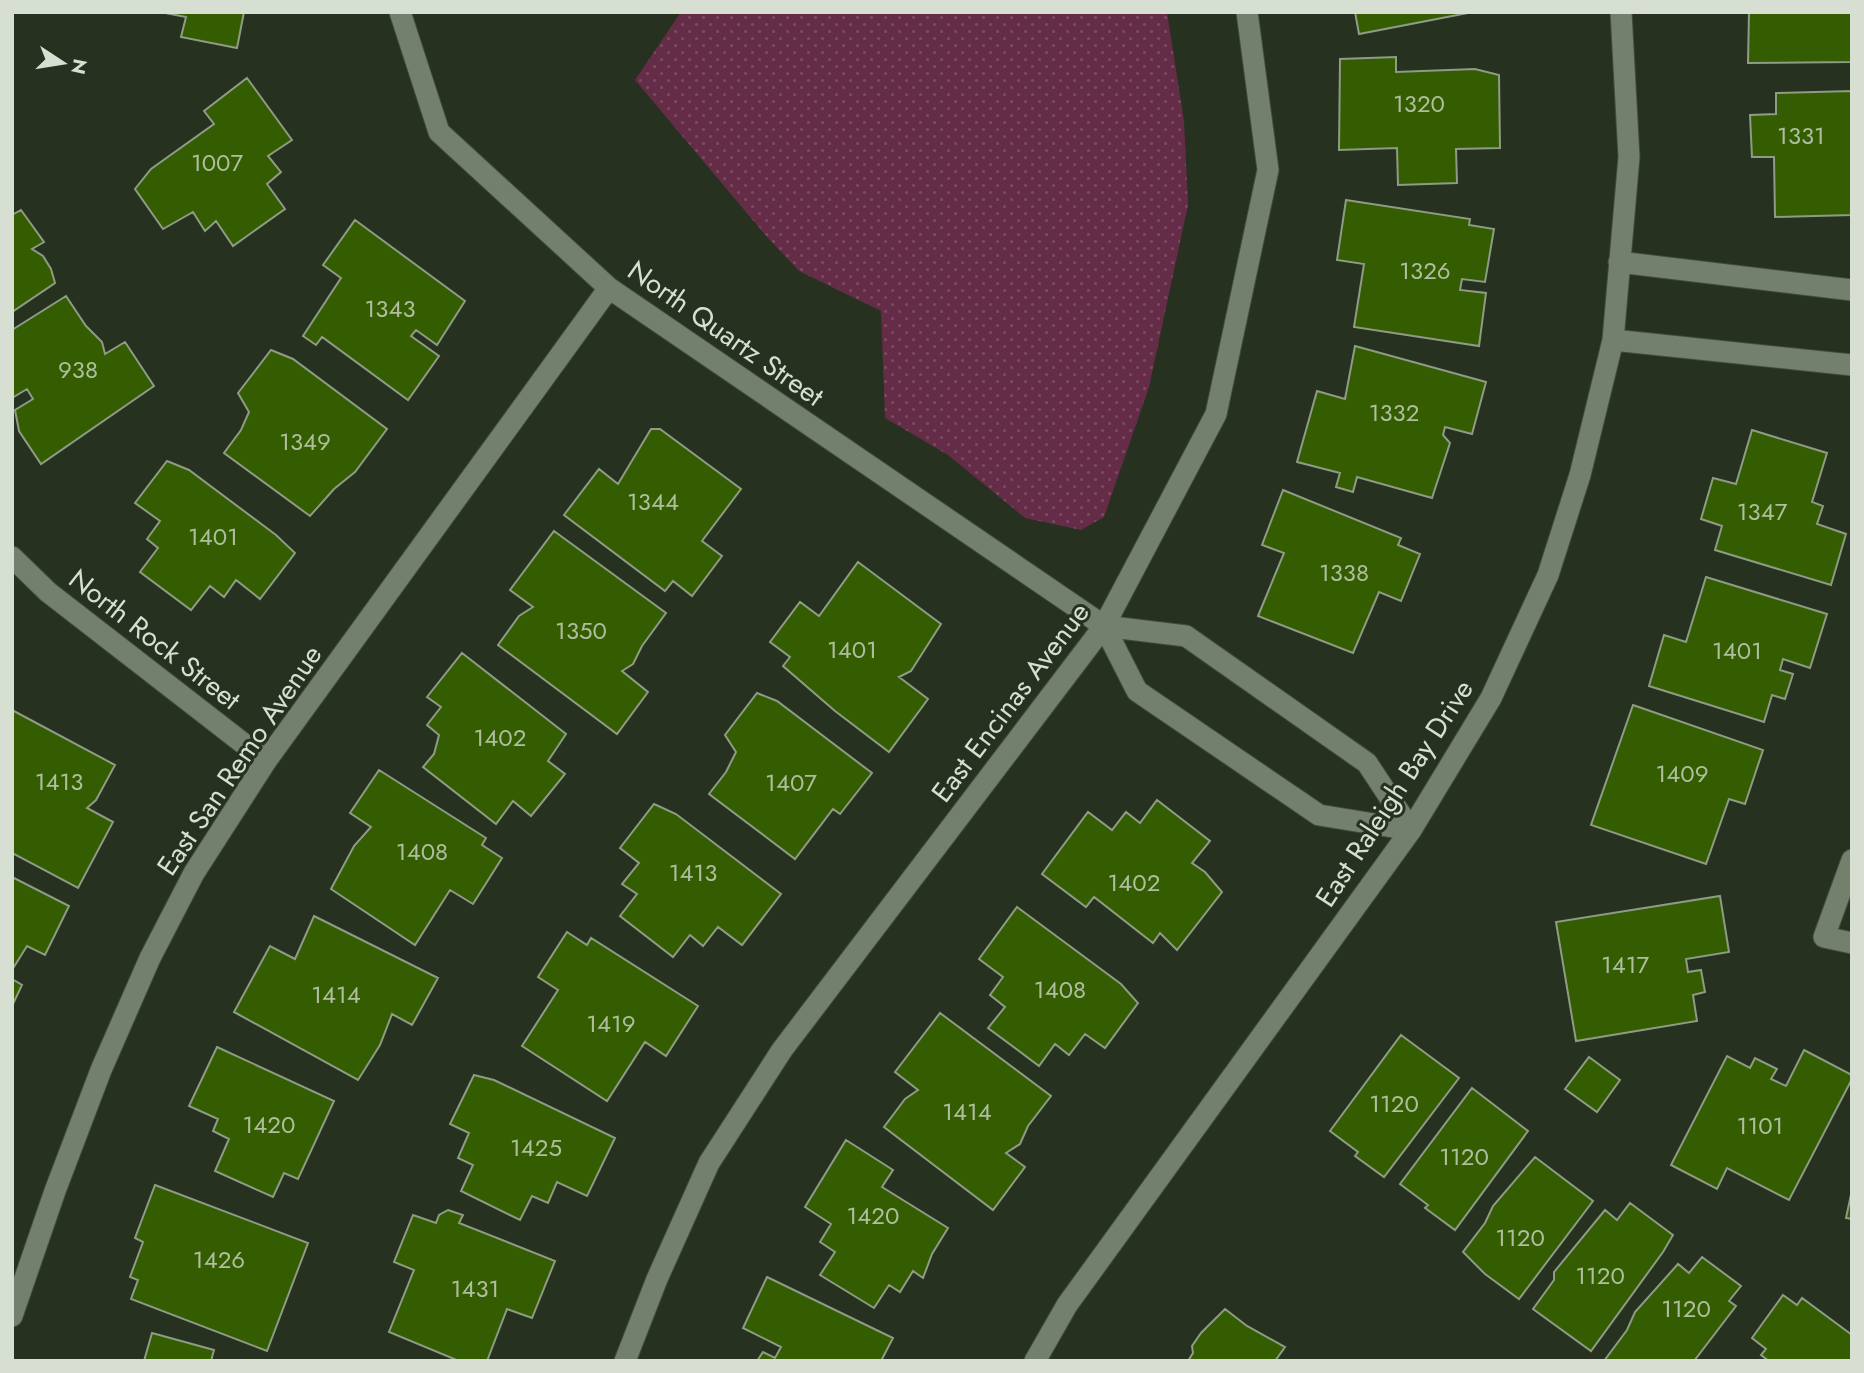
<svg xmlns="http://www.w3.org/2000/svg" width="1864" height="1373" viewBox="0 0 1864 1373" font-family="Jost,sans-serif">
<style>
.park{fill:url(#park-dots)}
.building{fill:#345d01;stroke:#8e9b86;stroke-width:2}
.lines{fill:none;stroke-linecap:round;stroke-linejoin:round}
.minor-casing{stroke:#434c3d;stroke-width:23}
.minor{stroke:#73806b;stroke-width:21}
.labels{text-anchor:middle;stroke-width:6;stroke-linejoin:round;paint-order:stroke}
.number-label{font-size:24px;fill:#aebe9e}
.street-label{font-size:28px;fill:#d7ded2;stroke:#26311f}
</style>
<defs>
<pattern id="park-dots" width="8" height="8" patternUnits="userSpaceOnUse" patternTransform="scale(1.75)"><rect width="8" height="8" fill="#642c47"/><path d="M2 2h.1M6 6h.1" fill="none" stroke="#794a61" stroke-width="1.8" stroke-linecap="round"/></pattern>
</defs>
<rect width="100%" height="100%" fill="#26311f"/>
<path class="park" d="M 681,12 L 1167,12 L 1184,121 L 1188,205 L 1149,387 L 1104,517 L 1081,530 L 1025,518 L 948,455 L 885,418 L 881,311 L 799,271 L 766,236 L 635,80 Z"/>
<path class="building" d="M 160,12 L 244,12 L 237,48 L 181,37 L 186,17 Z
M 1355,12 L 1473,12 L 1359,34 Z
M 1749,12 L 1852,12 L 1851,62 L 1748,63 Z
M 1396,57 L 1396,72 L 1475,69 L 1499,75 L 1500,148 L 1456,149 L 1457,183 L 1398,185 L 1397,148 L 1339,150 L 1340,59 Z
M 247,78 L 292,140 L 268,156 L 281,172 L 267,184 L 285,209 L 233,246 L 216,221 L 205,231 L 193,212 L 163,229 L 135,189 L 151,169 L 214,124 L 204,111 Z
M 1852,91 L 1852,215 L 1775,217 L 1774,157 L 1752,157 L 1750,115 L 1776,114 L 1776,93 Z
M 1346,200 L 1470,219 L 1469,225 L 1494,229 L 1485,282 L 1462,279 L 1460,290 L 1486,293 L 1479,346 L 1354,327 L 1364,264 L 1337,260 Z
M 21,210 L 44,242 L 32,249 L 43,256 L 51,269 L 55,283 L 12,312 L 12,215 Z
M 355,220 L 465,301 L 437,345 L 416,330 L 411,336 L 439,356 L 408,400 L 322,337 L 316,345 L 303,336 L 341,278 L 323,265 Z
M 66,296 L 86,326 L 102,342 L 105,354 L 125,342 L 154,386 L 41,464 L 19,431 L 15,410 L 33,399 L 27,389 L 12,398 L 12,330 Z
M 1355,346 L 1486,382 L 1472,434 L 1445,427 L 1443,435 L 1450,443 L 1432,498 L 1357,477 L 1353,492 L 1336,487 L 1340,473 L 1297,462 L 1317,391 L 1345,399 Z
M 271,350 L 293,359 L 387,429 L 355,472 L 334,489 L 310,516 L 224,453 L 241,430 L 249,412 L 238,393 Z
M 651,429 L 660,429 L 741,489 L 702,541 L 722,556 L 692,596 L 673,581 L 665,591 L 564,515 L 599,469 L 618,484 Z
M 1752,430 L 1827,453 L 1812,502 L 1823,506 L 1817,524 L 1846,534 L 1831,585 L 1715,550 L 1722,526 L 1701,519 L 1713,478 L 1736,484 Z
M 167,461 L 189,470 L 276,535 L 295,553 L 260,599 L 236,580 L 224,597 L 210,586 L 191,610 L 140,572 L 158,548 L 147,539 L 160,521 L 135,503 Z
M 1283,490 L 1401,538 L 1398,545 L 1420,554 L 1401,601 L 1379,592 L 1353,653 L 1258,616 L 1284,553 L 1262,545 Z
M 554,531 L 666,613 L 642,646 L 633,664 L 622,671 L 648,692 L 617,734 L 498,645 L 519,616 L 533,607 L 510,590 Z
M 858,562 L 941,624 L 911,671 L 899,677 L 928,699 L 889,752 L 835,711 L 783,666 L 790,657 L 770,642 L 800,602 L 819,616 Z
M 1706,577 L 1827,614 L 1810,668 L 1783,659 L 1780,670 L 1793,674 L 1785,699 L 1772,695 L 1764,722 L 1649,686 L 1664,635 L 1686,642 Z
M 462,653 L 566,734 L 548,761 L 565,774 L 531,816 L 513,801 L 496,824 L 423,767 L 434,754 L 439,735 L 427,725 L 441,707 L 427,697 Z
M 757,693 L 777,701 L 872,773 L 840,814 L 833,809 L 795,859 L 709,794 L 726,772 L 736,752 L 725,735 Z
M 1633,705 L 1763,750 L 1745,804 L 1729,799 L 1706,864 L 1591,825 Z
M 12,710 L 115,765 L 96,800 L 87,808 L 113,822 L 78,888 L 12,853 Z
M 379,770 L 486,838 L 482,845 L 502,858 L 473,904 L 450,890 L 415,945 L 331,889 L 354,846 L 371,827 L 350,813 Z
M 1157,800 L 1210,841 L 1192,863 L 1205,872 L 1222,892 L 1177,950 L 1160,933 L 1153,943 L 1094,897 L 1086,907 L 1042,874 L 1088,812 L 1112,830 L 1126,812 L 1140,823 Z
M 654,804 L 676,814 L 781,894 L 742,945 L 718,927 L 703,946 L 690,935 L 673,957 L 620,916 L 637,894 L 622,884 L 639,863 L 620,848 Z
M 12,877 L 69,906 L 45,955 L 27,946 L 12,970 Z
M 1720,896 L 1729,952 L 1686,959 L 1688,972 L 1701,970 L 1705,992 L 1693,995 L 1697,1021 L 1576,1041 L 1556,922 Z
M 1017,907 L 1121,984 L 1138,1003 L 1105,1048 L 1085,1034 L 1069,1055 L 1055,1044 L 1039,1066 L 988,1028 L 1005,1007 L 990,995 L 1003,977 L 979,959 Z
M 314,916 L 438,978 L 412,1025 L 392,1014 L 380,1045 L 358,1080 L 234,1012 L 270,946 L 295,959 Z
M 567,932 L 587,945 L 591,938 L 698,1006 L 666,1056 L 645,1042 L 607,1101 L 522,1046 L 558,990 L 538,977 Z
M 12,979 L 22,985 L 12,1006 Z
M 940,1013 L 1051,1096 L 1028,1126 L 1020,1144 L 1006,1153 L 1025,1167 L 993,1210 L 884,1127 L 905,1099 L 918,1090 L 895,1072 Z
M 1401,1035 L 1459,1078 L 1384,1177 L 1355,1156 L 1358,1152 L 1330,1131 Z
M 217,1047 L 334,1101 L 298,1179 L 284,1173 L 273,1197 L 215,1171 L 229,1139 L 213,1131 L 218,1119 L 189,1106 Z
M 1804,1050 L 1852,1075 L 1852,1079 L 1789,1200 L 1727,1168 L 1717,1189 L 1671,1165 L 1727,1056 L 1750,1068 L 1755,1058 L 1777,1069 L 1771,1079 L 1786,1086 Z
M 1589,1057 L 1620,1080 L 1597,1112 L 1565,1089 Z
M 474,1075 L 494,1080 L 615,1138 L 587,1196 L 557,1182 L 548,1203 L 532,1196 L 520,1220 L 461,1191 L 473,1165 L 458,1158 L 469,1133 L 450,1124 Z
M 1472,1088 L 1528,1131 L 1455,1230 L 1425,1208 L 1428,1205 L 1400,1184 Z
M 846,1140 L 893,1170 L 882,1187 L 948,1228 L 932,1254 L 923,1278 L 913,1271 L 900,1292 L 889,1285 L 874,1308 L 820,1275 L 835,1252 L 820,1242 L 831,1224 L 805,1207 Z
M 1535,1157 L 1593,1201 L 1519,1299 L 1485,1274 L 1463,1252 L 1485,1223 L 1493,1206 Z
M 155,1185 L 308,1243 L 267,1351 L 131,1299 L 138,1280 L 130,1277 L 143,1242 L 135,1238 Z
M 1852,1190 L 1852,1219 L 1846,1218 Z
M 1630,1203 L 1673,1235 L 1663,1252 L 1591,1351 L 1533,1309 L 1554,1280 L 1554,1272 L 1605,1210 L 1617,1220 Z
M 448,1210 L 463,1215 L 459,1223 L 555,1261 L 532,1318 L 507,1309 L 487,1361 L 459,1361 L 389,1332 L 414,1270 L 394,1262 L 413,1215 L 436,1223 L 439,1215 Z
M 1702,1257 L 1741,1286 L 1729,1301 L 1736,1306 L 1694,1361 L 1604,1361 L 1627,1330 L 1635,1312 L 1678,1264 L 1689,1273 Z
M 767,1277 L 893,1338 L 881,1361 L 757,1361 L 763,1352 L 775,1358 L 781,1347 L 743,1328 Z
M 1783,1295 L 1797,1305 L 1802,1298 L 1852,1335 L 1852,1361 L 1769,1361 L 1761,1355 L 1766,1349 L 1752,1338 Z
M 1225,1309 L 1247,1326 L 1285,1347 L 1275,1361 L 1188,1361 L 1193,1353 L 1192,1346 L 1201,1333 Z
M 152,1333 L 214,1350 L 211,1361 L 144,1361 Z"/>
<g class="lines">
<g class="minor-casing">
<path id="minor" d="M 400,12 L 439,132 L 609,288 L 1104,626 L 1186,636 L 1367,763 L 1411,830
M 1619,262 L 1852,290
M 1613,340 L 1852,365
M 12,557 L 48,592 L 266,761
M 1104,626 L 1137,691 L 1319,815 L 1411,830
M 1852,860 L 1824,937 L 1852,943
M 12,1316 L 55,1191 L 101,1070 L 150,958 L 194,873 L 266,761 L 609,288
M 625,1361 L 657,1279 L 709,1163 L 782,1050 L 1104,626 L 1216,414 L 1268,170 L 1247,12
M 1035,1361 L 1067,1305 L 1411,830 L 1491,698 L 1548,575 L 1580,475 L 1613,340 L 1629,157 L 1621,12"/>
</g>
<use href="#minor" class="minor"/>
</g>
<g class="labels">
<g class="number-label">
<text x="1419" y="112">1320</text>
<text x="1801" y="144">1331</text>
<text x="217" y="171">1007</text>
<text x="1425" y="279">1326</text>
<text x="390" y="317">1343</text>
<text x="78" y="378">938</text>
<text x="1394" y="421">1332</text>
<text x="305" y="450">1349</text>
<text x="653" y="510">1344</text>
<text x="1762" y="520">1347</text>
<text x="213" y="545">1401</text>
<text x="1344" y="581">1338</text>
<text x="581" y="639">1350</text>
<text x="852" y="658">1401</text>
<text x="1737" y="659">1401</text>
<text x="500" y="746">1402</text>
<text x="1682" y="782">1409</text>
<text x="59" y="790">1413</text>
<text x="791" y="791">1407</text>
<text x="422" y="860">1408</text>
<text x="693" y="881">1413</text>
<text x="1134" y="891">1402</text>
<text x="1625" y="973">1417</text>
<text x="1060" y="998">1408</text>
<text x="336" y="1003">1414</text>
<text x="611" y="1032">1419</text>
<text x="1394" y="1112">1120</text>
<text x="967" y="1120">1414</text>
<text x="269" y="1133">1420</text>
<text x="1760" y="1134">1101</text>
<text x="536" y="1156">1425</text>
<text x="1464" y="1165">1120</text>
<text x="873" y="1224">1420</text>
<text x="1520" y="1246">1120</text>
<text x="219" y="1268">1426</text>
<text x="1600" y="1284">1120</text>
<text x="475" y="1297">1431</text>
<text x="1686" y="1317">1120</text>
</g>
<g class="street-label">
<text transform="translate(726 333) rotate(35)" y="10">North Quartz Street</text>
<text transform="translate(155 639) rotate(38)" y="10">North Rock Street</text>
<text transform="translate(1010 702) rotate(-53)" y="10">East Encinas Avenue</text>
<text transform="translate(239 760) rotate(-56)" y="10">East San Remo Avenue</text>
<text transform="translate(1394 793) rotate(-57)" y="10">East Raleigh Bay Drive</text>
</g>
</g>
<rect width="1864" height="1373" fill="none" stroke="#d7ded2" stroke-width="28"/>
<g transform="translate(63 63) rotate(102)" stroke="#26311f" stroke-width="5" paint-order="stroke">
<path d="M0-5L12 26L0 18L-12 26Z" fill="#d7ded2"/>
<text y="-10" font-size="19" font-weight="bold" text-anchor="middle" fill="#d7ded2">N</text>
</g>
</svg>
